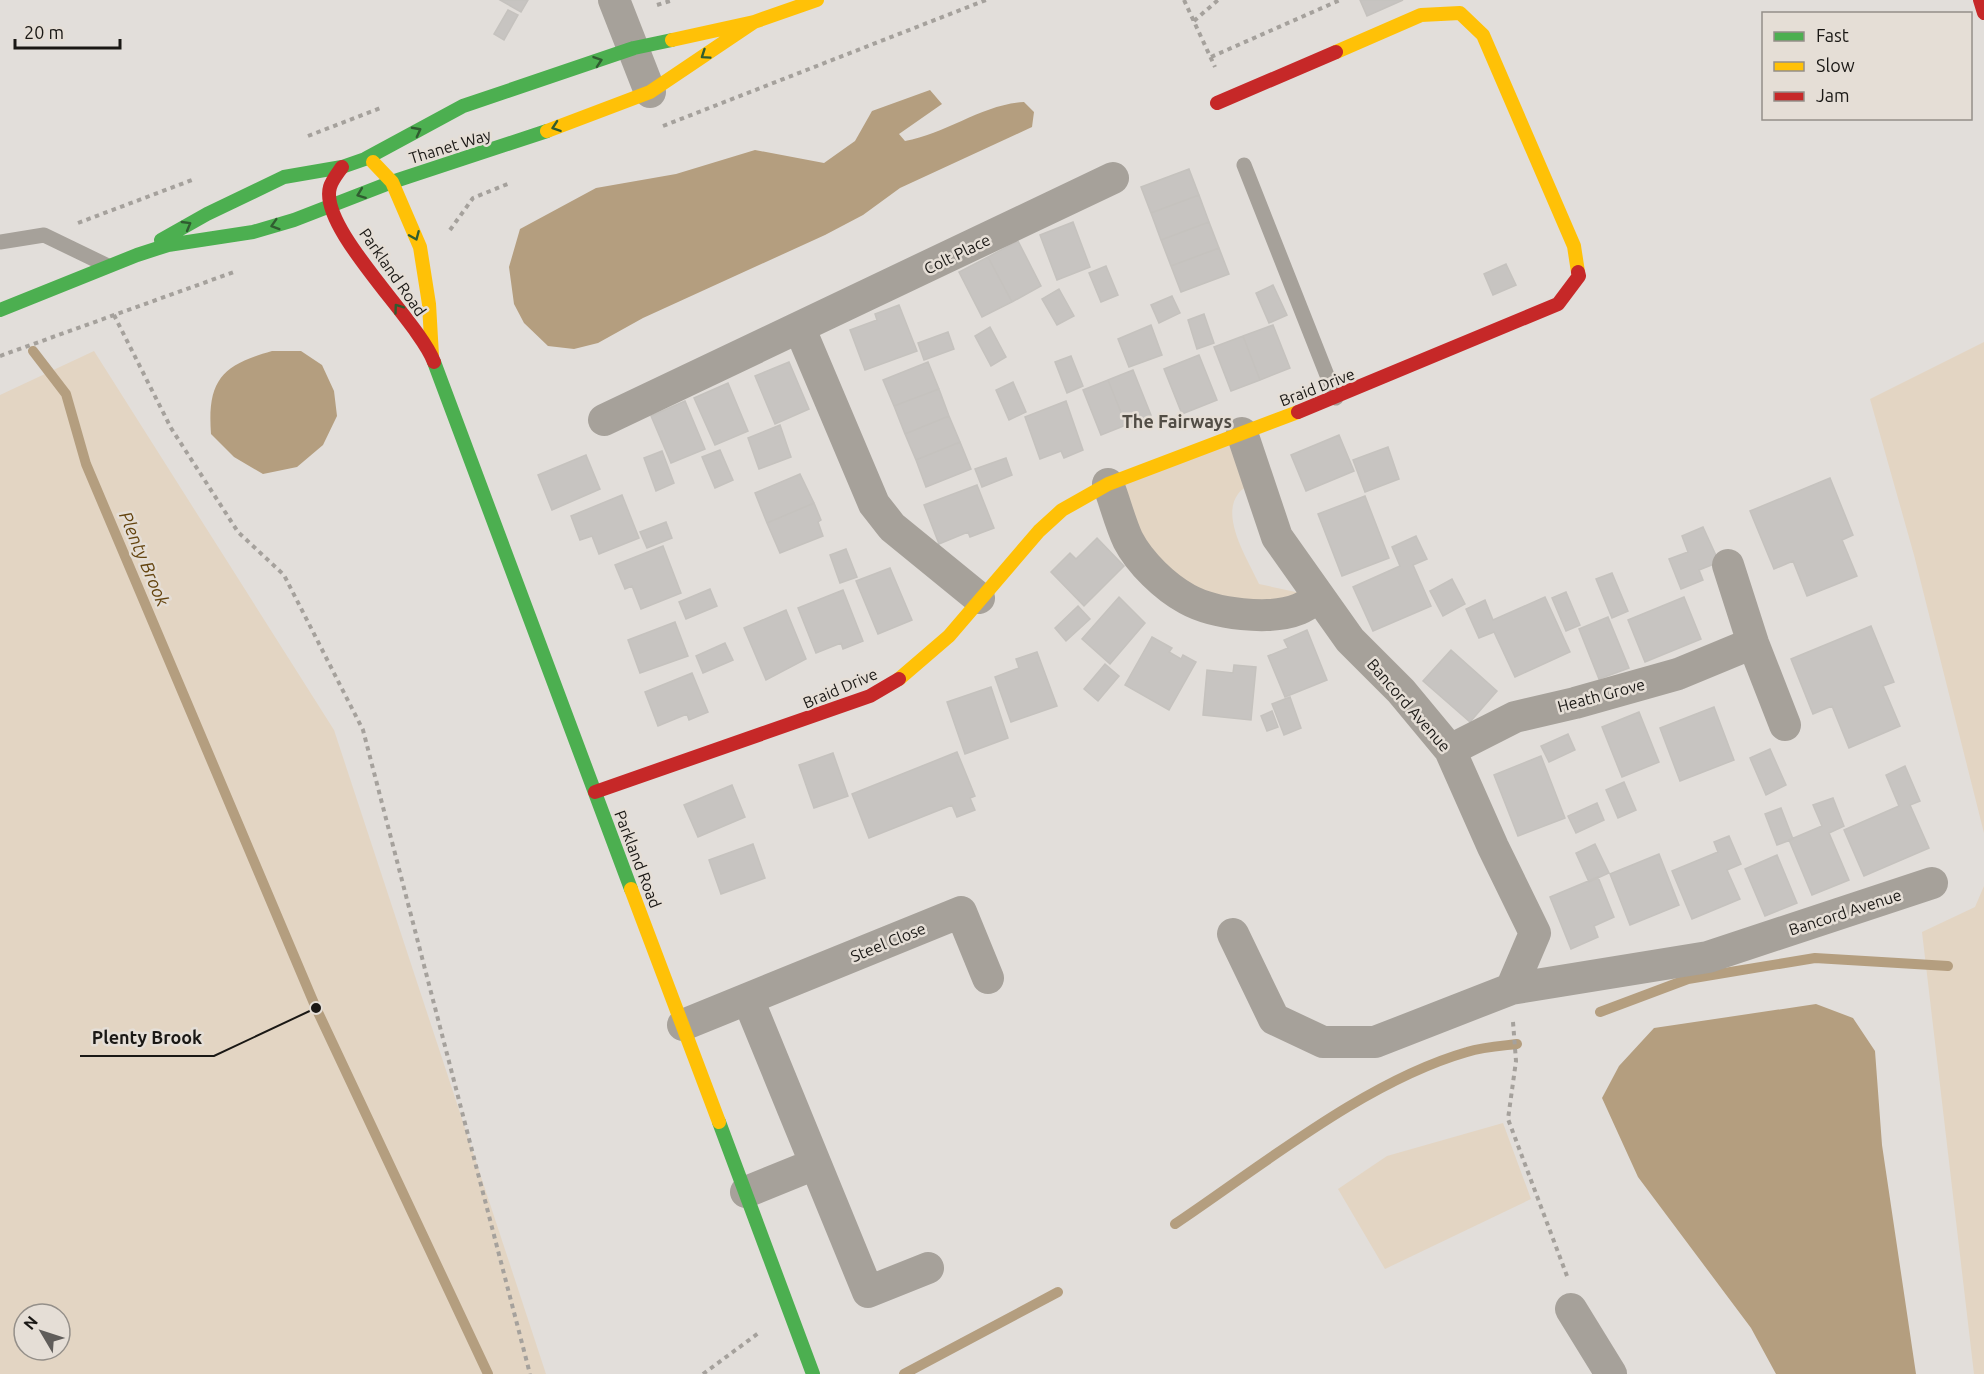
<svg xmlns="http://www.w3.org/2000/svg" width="1984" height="1374" viewBox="0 0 1984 1374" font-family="Ubuntu,sans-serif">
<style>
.green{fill:#e3d5c3;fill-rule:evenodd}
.water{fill:#b49e7f}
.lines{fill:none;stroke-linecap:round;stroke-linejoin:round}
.stream{stroke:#b49e7f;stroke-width:10}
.building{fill:#c7c4c1;stroke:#c5c2be;stroke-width:1.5}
.path{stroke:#a5a19c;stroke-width:4;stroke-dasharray:4.5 4.5;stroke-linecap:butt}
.lane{stroke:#a6a19a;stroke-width:15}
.street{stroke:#a6a19a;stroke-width:32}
.fast{stroke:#4caf50;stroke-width:14}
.slow{stroke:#ffc107;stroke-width:14}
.jam{stroke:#c62828;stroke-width:14}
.oneway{stroke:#305c30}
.labels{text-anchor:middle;stroke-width:5;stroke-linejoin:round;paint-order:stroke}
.street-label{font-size:16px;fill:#1a1815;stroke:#e5ded6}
.neighbourhood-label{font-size:18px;font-weight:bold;fill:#524d45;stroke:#e5ded6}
.water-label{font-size:18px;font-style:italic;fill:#64440f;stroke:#e5ded6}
.leader{fill:none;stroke:#1a1815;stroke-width:2}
.callout-dot{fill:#1a1815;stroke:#e5ded6;stroke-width:2}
.callout-label{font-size:18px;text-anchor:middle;font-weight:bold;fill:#1a1815;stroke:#e5ded6;stroke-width:5;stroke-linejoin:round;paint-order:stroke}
</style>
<rect width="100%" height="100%" fill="#e2deda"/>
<path class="green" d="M 1984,342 L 1984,833 L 1914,555 L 1870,399 Z
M 94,351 L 334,730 L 546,1374 L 0,1374 L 0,395 ZM 24,1314 L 60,1314 L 60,1350 L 24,1350 Z
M 1242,433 L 1258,481 C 1252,484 1242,488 1238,494 C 1220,518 1249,561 1259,584 L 1319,597 L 1298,609 L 1186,599 L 1108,484 Z
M 1984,886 L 1984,1374 L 1974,1374 L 1922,932 L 1975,907 Z
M 1503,1123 L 1531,1199 L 1385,1269 L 1338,1189 L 1387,1156 Z"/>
<path class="water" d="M 930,90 L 942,104 L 899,134 L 905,141 C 946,134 983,104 1024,102 L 1034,112 L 1032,127 L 900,188 L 863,215 L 825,235 L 643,318 L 598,343 L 574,349 L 548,346 L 524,323 L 514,304 L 509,267 L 520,229 L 596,188 L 676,174 L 755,150 L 824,163 L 855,141 L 872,111 Z
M 272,351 L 301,351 L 322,365 L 334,391 L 337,416 L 323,445 L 297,467 L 263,474 L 234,457 L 211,434 C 207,380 222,365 272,351 Z
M 1816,1004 L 1853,1018 L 1875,1051 L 1882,1145 L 1916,1374 L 1776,1374 L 1751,1328 L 1638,1177 L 1602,1098 L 1619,1066 L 1654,1028 Z"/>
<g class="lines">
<path class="stream" d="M 33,351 L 66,394 L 86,464 L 316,1008 L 488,1374
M 1600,1012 L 1688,979 L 1815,958 L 1948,966
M 1175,1224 C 1263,1165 1366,1081 1467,1052 C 1483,1047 1500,1046 1517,1044
M 904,1374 L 1058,1292"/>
</g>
<path class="building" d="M 500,0 L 528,0 L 521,12 Z
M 1360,0 L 1403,0 L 1367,16 Z
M 508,10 L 518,15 L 504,40 L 494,34 Z
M 1189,169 L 1199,195 L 1151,213 L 1141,187 Z
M 1199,195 L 1209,222 L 1161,240 L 1151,213 Z
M 1073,222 L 1090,267 L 1057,280 L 1040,235 Z
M 1209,222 L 1219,248 L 1171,266 L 1161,240 Z
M 1018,241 L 1041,286 L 1012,302 L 988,257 Z
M 1219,248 L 1229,274 L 1181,292 L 1171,266 Z
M 988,257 L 1012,302 L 982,317 L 959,272 Z
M 1506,264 L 1516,285 L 1493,295 L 1484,274 Z
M 1106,266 L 1118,295 L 1101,302 L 1089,273 Z
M 1273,285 L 1287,315 L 1269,323 L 1256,293 Z
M 1059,289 L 1074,316 L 1057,325 L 1042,299 Z
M 1172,296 L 1180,313 L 1159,323 L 1151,305 Z
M 899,305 L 917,351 L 865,370 L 850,330 L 877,320 L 875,314 Z
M 1204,314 L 1214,343 L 1197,349 L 1188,320 Z
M 1151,325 L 1162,355 L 1129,367 L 1118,339 Z
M 1273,325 L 1290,368 L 1260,380 L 1243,336 Z
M 990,327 L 1006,357 L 991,366 L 975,336 Z
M 948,332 L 954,349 L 924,360 L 918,343 Z
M 1243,336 L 1260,380 L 1231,391 L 1214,347 Z
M 1199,355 L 1217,400 L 1182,414 L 1164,369 Z
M 1071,356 L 1083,386 L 1067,393 L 1055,362 Z
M 789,362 L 809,409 L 775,424 L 755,376 Z
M 928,362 L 939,389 L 894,406 L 883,380 Z
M 1133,370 L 1151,415 L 1126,425 L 1108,380 Z
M 1108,380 L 1126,425 L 1101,435 L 1083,390 Z
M 1013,382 L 1026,412 L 1009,420 L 996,390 Z
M 728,383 L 748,431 L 715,445 L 694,398 Z
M 939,389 L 949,416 L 905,434 L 894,406 Z
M 685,401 L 705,449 L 671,463 L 651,416 Z
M 1066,401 L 1083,450 L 1064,458 L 1061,451 L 1040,459 L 1025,417 Z
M 949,416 L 960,442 L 916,460 L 905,434 Z
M 780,425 L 791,457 L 759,469 L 748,438 Z
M 1339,435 L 1354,471 L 1306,491 L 1291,455 Z
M 960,442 L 971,469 L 926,487 L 916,460 Z
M 1388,447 L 1399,479 L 1365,492 L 1353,460 Z
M 720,450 L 733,480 L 715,488 L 702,457 Z
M 662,451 L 674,483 L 656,491 L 644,458 Z
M 586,455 L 600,489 L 552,510 L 538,475 Z
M 1006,458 L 1012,475 L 982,487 L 975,469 Z
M 800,474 L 814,503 L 767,523 L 755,493 Z
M 1830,478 L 1853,535 L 1842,540 L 1857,576 L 1807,596 L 1793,561 L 1774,569 L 1750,511 Z
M 977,485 L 994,528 L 970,537 L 968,532 L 939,544 L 924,505 Z
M 622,495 L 639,538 L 599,554 L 592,536 L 580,540 L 571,516 Z
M 1365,496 L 1389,558 L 1342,576 L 1318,514 Z
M 814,503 L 821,520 L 818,522 L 823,536 L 780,553 L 767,523 Z
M 666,522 L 672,538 L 647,548 L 640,532 Z
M 1703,527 L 1719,562 L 1699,570 L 1703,580 L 1681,589 L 1669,559 L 1688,552 L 1682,536 Z
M 1416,536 L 1427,559 L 1413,565 L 1431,606 L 1373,631 L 1353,587 L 1400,566 L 1392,547 Z
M 1097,538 L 1124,566 L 1084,606 L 1051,572 L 1070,553 L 1076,559 Z
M 663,546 L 681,593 L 641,609 L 632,586 L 625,589 L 615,565 Z
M 846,549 L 857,577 L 840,583 L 830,555 Z
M 890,568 L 912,620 L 878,634 L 856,581 Z
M 1612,573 L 1628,611 L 1612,618 L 1596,579 Z
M 1452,579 L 1465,604 L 1443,616 L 1430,591 Z
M 710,589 L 717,606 L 686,619 L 679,602 Z
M 843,590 L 863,641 L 843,649 L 841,643 L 816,653 L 798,608 Z
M 1566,592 L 1580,625 L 1566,631 L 1552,598 Z
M 1119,597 L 1145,623 L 1110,664 L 1082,639 Z
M 1545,597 L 1570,652 L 1515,677 L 1494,632 L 1479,638 L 1466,609 L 1485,600 L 1493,620 Z
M 1684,597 L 1701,639 L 1645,662 L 1628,620 Z
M 1078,606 L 1090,619 L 1066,641 L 1055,628 Z
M 786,610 L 806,659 L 766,680 L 744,628 Z
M 1608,617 L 1629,668 L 1599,679 L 1579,629 Z
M 675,622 L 688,656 L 640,673 L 628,640 Z
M 1871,626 L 1894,682 L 1883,686 L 1900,726 L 1849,748 L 1832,706 L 1813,714 L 1791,659 Z
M 1307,630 L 1327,680 L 1285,697 L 1268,656 L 1288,648 L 1284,640 Z
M 1152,637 L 1172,648 L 1169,652 L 1181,659 L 1183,655 L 1196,662 L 1169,710 L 1125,685 Z
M 725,643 L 733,660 L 703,673 L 696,656 Z
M 1451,650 L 1497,691 L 1470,722 L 1423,681 Z
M 1037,652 L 1057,706 L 1011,722 L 995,677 L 1019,668 L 1016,659 Z
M 1105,664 L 1119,676 L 1098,701 L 1084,689 Z
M 1234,665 L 1256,667 L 1251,720 L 1203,715 L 1207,670 L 1233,673 Z
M 692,673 L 708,712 L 689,720 L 687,714 L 658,726 L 645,692 Z
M 991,687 L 1008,738 L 965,754 L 947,702 Z
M 1290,697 L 1301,728 L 1284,735 L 1272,704 Z
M 1714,707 L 1734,760 L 1680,781 L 1660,728 Z
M 1272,711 L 1278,727 L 1267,731 L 1261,716 Z
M 1639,712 L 1659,762 L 1622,777 L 1602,727 Z
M 1568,734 L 1575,750 L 1549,762 L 1541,746 Z
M 1770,749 L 1786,785 L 1766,795 L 1750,758 Z
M 957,752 L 975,796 L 970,798 L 975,810 L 957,817 L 952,805 L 869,838 L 852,794 Z
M 833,753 L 848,796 L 814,808 L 799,765 Z
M 1541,756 L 1565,818 L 1518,836 L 1494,775 Z
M 1905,766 L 1920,801 L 1910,805 L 1929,848 L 1864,876 L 1844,830 L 1899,806 L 1886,775 Z
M 1624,782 L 1636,810 L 1618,818 L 1606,790 Z
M 732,785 L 745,817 L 698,837 L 684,805 Z
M 1833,798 L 1844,826 L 1829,833 L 1849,880 L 1812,895 L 1789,840 L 1822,826 L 1813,805 Z
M 1597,803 L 1604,820 L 1576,833 L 1568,816 Z
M 1781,808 L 1793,839 L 1777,845 L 1765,814 Z
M 1729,836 L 1741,864 L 1727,870 L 1740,899 L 1692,919 L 1672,871 L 1718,852 L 1714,842 Z
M 753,844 L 765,878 L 721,894 L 709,860 Z
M 1595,844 L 1609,873 L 1589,882 L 1576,853 Z
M 1659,854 L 1679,905 L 1630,925 L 1610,874 Z
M 1777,855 L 1797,903 L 1765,916 L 1745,869 Z
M 1598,877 L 1614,917 L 1594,926 L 1598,937 L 1571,949 L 1550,897 Z"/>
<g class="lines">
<path class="path" d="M 1184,0 L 1215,67
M 657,5 L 673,0
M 1194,21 L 1218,0
M 1211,57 L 1340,0
M 663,126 L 986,0
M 308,136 L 383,107
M 78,223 L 192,180
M 450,230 L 473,198 L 510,183
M 114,315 L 171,428 L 238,532 L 284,575 L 363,730 L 530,1374
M 0,356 L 234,272
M 1513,1022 L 1516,1061 L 1508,1119 L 1567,1276
M 703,1374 L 760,1332"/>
<path class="lane" d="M 1244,165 L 1336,398
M 0,242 L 44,235 L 106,265"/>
<path class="street" d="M 614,0 L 650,92
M 800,329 L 874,504 L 892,527 L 979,598
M 604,420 L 1113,178
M 1108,484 C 1115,502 1120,523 1128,540 C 1140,563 1165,587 1187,599 C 1214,614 1270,621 1299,609 C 1306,606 1313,601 1319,597
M 1728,565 L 1753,643 L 1785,725
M 1450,750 L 1515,717 L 1575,703 L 1678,674 L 1753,643
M 1233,934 L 1274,1019 L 1323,1042 L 1375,1042 L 1511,989 L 1535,933 L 1493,847 L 1450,750 L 1401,691 L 1350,640 L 1277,537 L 1242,433
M 1511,989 L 1708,957 L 1932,883
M 748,999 L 868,1292 L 928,1268
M 683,1025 L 961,912 L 988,978
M 746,1192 L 815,1164
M 1571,1309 L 1611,1374"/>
<path class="fast" d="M 161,240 L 207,214 L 284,177 L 342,167 L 365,159 L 463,106 L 634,48 L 672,40
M 0,310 L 137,255 L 168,245 L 253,232 L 294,220 L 392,182 L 547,131
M 434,362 L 631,889
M 719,1122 L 813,1374"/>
<path class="slow" d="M 672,40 L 754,22 L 817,0
M 1336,52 L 1421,15 L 1460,13 L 1483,35 L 1574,246 L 1578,272
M 547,131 L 650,92 L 754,22
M 373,162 L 392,182 L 420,247 L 429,304 L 432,356
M 899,679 L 949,636 L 1039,531 L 1062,510 L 1108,484 L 1298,412
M 631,889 L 719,1122"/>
<path class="jam" d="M 1980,0 L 1984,13
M 1217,103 L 1336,52
M 342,167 C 338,173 332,180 330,187 C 318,228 419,321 434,362
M 1298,412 L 1558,304 L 1579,276 L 1578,272
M 595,792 L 870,696 L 899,679"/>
</g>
<defs><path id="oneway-chevron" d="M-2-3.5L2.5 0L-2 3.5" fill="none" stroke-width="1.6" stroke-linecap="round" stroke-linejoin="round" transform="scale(1.5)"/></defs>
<g class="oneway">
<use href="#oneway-chevron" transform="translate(705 55) rotate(146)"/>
<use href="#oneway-chevron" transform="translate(598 61) rotate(-19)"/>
<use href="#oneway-chevron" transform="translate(556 127) rotate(161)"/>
<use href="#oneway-chevron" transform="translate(417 131) rotate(-28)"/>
<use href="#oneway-chevron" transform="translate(361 194) rotate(159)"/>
<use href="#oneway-chevron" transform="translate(187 225) rotate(-30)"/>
<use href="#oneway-chevron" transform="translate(275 225) rotate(163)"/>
<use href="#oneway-chevron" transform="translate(415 236) rotate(67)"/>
<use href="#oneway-chevron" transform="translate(398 308) rotate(-126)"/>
</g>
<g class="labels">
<g class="street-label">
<text transform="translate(450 146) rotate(-17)" y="6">Thanet Way</text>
<text transform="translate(957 254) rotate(-26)" y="6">Colt Place</text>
<text transform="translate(393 272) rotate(55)" y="6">Parkland Road</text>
<text transform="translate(1317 387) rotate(-21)" y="6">Braid Drive</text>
<text transform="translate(840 688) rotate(-23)" y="6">Braid Drive</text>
<text transform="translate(1601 695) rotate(-15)" y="6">Heath Grove</text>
<text transform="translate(1409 705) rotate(49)" y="6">Bancord Avenue</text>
<text transform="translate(638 859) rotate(69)" y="6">Parkland Road</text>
<text transform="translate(1845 912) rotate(-18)" y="6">Bancord Avenue</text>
<text transform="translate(888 942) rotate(-22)" y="6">Steel Close</text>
</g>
<g class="neighbourhood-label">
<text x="1177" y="428">The Fairways</text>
</g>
<g class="water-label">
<text transform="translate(144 559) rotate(67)" y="6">Plenty Brook</text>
</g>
</g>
<path class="leader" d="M316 1008L214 1056H80"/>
<circle class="callout-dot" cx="316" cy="1008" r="6"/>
<g class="callout-label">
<text x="147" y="1044">Plenty Brook</text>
</g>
<rect x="1762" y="12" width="210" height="108" fill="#e5ded6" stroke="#948f89" stroke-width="1.5"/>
<rect x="1774" y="32" width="30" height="9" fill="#4caf50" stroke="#948f89" stroke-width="1.5"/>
<text x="1816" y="42" font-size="18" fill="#1a1815">Fast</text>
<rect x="1774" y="62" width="30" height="9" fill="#ffc107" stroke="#948f89" stroke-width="1.5"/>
<text x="1816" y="72" font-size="18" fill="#1a1815">Slow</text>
<rect x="1774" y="92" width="30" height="9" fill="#c62828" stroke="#948f89" stroke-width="1.5"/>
<text x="1816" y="102" font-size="18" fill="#1a1815">Jam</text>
<g transform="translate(42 1332) rotate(309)"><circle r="28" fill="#e5ded6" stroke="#948f89" stroke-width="1.5"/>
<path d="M0-4.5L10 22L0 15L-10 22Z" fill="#605d5a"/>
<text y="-9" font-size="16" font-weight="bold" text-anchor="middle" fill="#1a1815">N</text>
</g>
<path d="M15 39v9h105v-9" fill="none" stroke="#1a1815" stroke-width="3"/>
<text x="24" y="39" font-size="18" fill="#1a1815" stroke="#e5ded6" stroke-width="4.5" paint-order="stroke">20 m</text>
</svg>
